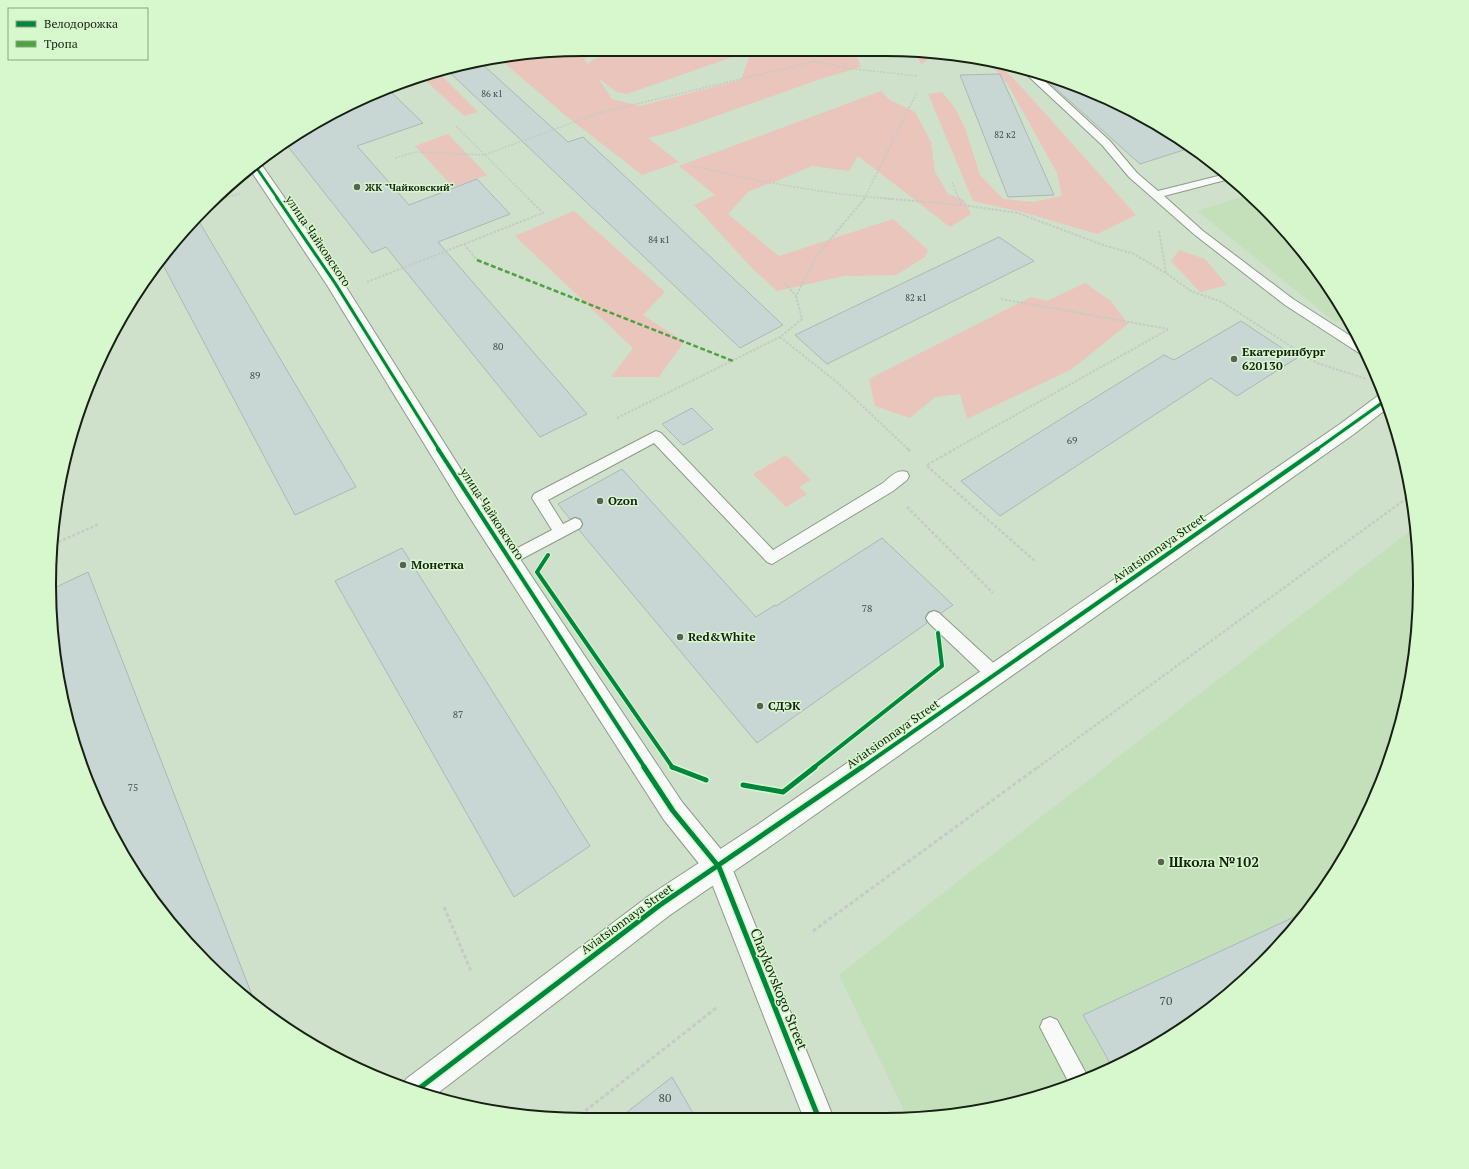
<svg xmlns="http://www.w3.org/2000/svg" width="1469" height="1169" viewBox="0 0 1469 1169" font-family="'PT Serif',serif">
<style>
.built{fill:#c4e0bb}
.green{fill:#e9c5bc}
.building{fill:#c8d6d4;stroke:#abb9b6}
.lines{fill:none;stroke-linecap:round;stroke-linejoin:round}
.service-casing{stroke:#8c9b89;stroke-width:2}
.minor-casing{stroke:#8c9b89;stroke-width:2}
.tertiary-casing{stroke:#8c9b89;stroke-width:2}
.path-far3{stroke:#c6cbc5;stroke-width:1.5;stroke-dasharray:2 1.5;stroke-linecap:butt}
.path-far2{stroke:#c6cbc5;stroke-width:2;stroke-dasharray:2.5 1.5;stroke-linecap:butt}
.path-far1{stroke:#c6cbc5;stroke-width:2.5;stroke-dasharray:3 2;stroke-linecap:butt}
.path{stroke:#c6cbc5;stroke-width:3;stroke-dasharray:4 2.5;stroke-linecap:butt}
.service{fill:#f8faf7;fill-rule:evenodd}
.minor{fill:#f8faf7;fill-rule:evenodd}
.tertiary{fill:#f8faf7;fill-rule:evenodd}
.quiet{stroke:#4ea23f;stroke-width:2.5;stroke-dasharray:5 2.5;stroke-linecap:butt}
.cycleway-far3-casing{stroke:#d7f8cd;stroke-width:4}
.cycleway-far2-casing{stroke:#d7f8cd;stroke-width:5}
.cycleway-far1-casing{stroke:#d7f8cd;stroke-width:6}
.cycleway-casing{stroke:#d7f8cd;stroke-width:8}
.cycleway-far3{stroke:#00873e;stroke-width:2.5}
.cycleway-far2{stroke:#00873e;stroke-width:3}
.cycleway-far1{stroke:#00873e;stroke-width:4}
.cycleway{stroke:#00873e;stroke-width:5}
.poi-dot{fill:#576452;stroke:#d7f8cd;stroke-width:1.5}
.labels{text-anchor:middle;stroke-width:3;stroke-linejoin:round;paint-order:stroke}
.far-number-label{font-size:9px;fill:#424e42}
.far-poi-label{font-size:10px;font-weight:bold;fill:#162112;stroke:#d7f8cd;text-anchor:start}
.number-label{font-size:10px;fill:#424e42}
.street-label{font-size:12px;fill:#162112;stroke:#d7f8cd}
.poi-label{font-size:12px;font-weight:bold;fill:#162112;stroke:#d7f8cd;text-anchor:start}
.near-number-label{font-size:12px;fill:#424e42}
.near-poi-label{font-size:14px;font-weight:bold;fill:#162112;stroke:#d7f8cd;text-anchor:start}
.near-street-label{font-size:14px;fill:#162112;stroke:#d7f8cd}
.rim{fill:none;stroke:#162112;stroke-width:2}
</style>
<rect width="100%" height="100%" fill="#cfe1ca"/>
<path class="built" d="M 1250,194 L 1287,232 L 1348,317 L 1335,322 L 1197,211 Z
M 1416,526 L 1419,620 L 1402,723 L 1365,822 L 1309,911 L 1237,987 L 1152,1048 L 1023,1102 L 920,1119 L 908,1119 L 839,975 L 930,903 Z"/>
<path class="green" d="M 585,49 L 606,49 L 584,59 L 588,64 L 594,59 L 625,49 L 737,50 L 738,55 L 627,94 L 617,92 L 598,78 L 612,99 L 640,106 L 741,80 L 752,50 L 854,50 L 861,67 L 820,79 L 671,132 L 648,138 L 679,162 L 642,175 L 565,115 L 501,60 Z
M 915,50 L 935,53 L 921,65 Z
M 989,64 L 1000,66 L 1016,81 L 1136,215 L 1097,234 L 1026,213 L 973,201 L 928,94 L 942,92 L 955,108 L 965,128 L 980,175 L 1003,199 L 1033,202 L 1062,196 L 1057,173 L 1008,85 L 999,73 Z
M 437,71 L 478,112 L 464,116 L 422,77 Z
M 881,91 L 890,100 L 915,112 L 931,142 L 935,172 L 948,194 L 964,200 L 971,214 L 950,227 L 858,156 L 849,171 L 812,166 L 777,181 L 749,191 L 728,214 L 779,256 L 893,219 L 928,250 L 925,257 L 896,275 L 844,276 L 777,291 L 753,269 L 694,205 L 715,195 L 679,166 Z
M 448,134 L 487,175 L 453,187 L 415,146 Z
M 574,211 L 665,292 L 643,315 L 684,342 L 659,377 L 611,377 L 633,348 L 515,236 Z
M 1179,250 L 1205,259 L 1227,285 L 1200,292 L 1171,261 Z
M 1085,283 L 1111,301 L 1128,324 L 1072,369 L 967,419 L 960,394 L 935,397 L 910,418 L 875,406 L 869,379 L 1031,297 L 1047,301 Z
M 786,455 L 811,480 L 799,487 L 807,494 L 786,507 L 753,474 Z"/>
<path class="building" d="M 481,63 L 568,142 L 583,137 L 783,325 L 740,348 L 445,68 Z
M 1000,74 L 1015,107 L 1054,195 L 1008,197 L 960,75 Z
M 1046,75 L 1057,78 L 1152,121 L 1190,148 L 1140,164 L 1044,78 Z
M 390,91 L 423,123 L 357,146 L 409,205 L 477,179 L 510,214 L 438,242 L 587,414 L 540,437 L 386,247 L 372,253 L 286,144 L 317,121 Z
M 197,218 L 356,487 L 295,515 L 162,263 Z
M 999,237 L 1034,261 L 827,364 L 795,335 Z
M 1241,321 L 1297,358 L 1237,396 L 1211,378 L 1000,516 L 961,481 L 1164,355 L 1174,360 Z
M 692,408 L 713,429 L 683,445 L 662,424 Z
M 622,469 L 756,617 L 775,605 L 776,606 L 882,538 L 953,605 L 941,613 L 935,610 L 928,612 L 925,617 L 927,623 L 757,743 L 579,530 L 583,525 L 581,519 L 576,517 L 570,519 L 558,504 Z
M 402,548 L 590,846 L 514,897 L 335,581 Z
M 88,572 L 257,1008 L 182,937 L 121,852 L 67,723 L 50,590 Z
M 1307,911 L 1308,912 L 1237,987 L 1152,1048 L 1111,1065 L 1083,1015 Z
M 672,1077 L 697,1120 L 617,1120 Z"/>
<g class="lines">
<g class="service-casing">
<path id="service" d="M 1025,71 L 1036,73 L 1110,141 L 1137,173 L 1158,191 L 1226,174 L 1233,178 L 1164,196 L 1203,231 L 1293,299 L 1360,342 L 1365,354 L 1359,353 L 1285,305 L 1195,235 L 1129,177 L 1102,145 L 1026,74 Z
M 656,431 L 661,433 L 773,550 L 883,483 C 890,477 897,469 907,472 L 909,476 L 907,480 L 893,491 L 772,564 L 767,562 L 654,443 L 548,500 L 563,524 L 575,518 L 580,520 L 582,524 L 580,528 L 514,563 L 509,565 L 504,563 L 502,559 L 504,555 L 552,530 L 532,498 L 534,494 Z
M 934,611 L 939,613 L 1001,670 L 1003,675 L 1001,680 L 995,682 L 989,680 L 929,623 L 926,618 L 929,613 Z
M 1050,1017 L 1057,1020 L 1087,1075 L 1069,1083 L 1040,1027 L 1043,1020 Z"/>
</g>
<g class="minor-casing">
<path id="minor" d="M 261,164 L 341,279 L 472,487 L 682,802 L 728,858 L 834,1119 L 804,1119 L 709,876 L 664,820 L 458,499 L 327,285 L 251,171 Z"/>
</g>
<g class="tertiary-casing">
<path id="tertiary" d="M 1383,394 L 1389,407 L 1354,434 L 775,843 L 670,915 L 434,1096 L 403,1086 L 406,1079 L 650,895 L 757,825 L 1340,424 L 1379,395 Z"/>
</g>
<path class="path-far3" d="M 845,68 L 848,61
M 456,126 L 529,199
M 395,158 L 415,152 L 484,155 L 599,113 L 816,61 L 845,68 L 918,76
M 694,166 C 759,182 826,194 892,199
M 952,182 L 959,199
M 225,198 L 242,193
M 864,199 L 917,92"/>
<path class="path-far2" d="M 880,198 L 962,205 L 1018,213 L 1103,245 L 1134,254 L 1166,273 L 1191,291 L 1222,302 L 1317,363 L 1367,379
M 959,198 L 962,205
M 1159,231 L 1166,273
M 464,244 L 477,260
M 367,282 L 543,213 L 528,198
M 785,283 L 796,296
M 1001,299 L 1168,329
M 780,337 L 838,383 L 909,450
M 617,418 L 780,337 L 802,319 L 796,296 L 817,255 L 865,198
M 953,450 L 1169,329"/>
<path class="path-far1" d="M 908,449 L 911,452
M 927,465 L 955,449
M 927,466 L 1036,562
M 907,507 L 993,593
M 54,544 L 99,524
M 1037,768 L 1411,495"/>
<path class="path" d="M 444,907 L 471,971
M 813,931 L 1038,767
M 575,1119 L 716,1008"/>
<use href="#service" class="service"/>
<use href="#minor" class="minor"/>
<use href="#tertiary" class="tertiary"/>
<path class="quiet" d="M 477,260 L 733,361"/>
<g class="cycleway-far3-casing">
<path id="cycleway-far3" d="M 256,167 L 278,199"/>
</g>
<g class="cycleway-far2-casing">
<path id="cycleway-far2" d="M 277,198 L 335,283 L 439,450
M 1316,450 L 1386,400"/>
</g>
<g class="cycleway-far1-casing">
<path id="cycleway-far1" d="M 438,449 L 645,768
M 548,555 L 537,572 L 673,768
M 813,768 L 942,666 L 938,633
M 861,768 L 1318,449"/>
</g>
<g class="cycleway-casing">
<path id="cycleway" d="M 644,767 L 673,811 L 719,867 L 819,1119
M 672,767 L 706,780
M 743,785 L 783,792 L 815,767
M 417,1090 L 660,905 L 862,767"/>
</g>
<use href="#cycleway-far3" class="cycleway-far3"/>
<use href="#cycleway-far2" class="cycleway-far2"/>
<use href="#cycleway-far1" class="cycleway-far1"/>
<use href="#cycleway" class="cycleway"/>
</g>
<g class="poi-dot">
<circle cx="357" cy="187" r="4"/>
<circle cx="1234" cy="359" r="4"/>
<circle cx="600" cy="501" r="4"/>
<circle cx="403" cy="565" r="4"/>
<circle cx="680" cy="637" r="4"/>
<circle cx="760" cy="706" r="4"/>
<circle cx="1161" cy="862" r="4"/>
</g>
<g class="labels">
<g class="far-number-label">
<text x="492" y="97">86 к1</text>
<text x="1005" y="138">82 к2</text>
<text x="659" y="243">84 к1</text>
<text x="916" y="301">82 к1</text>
</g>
<g class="far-poi-label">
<text x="365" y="191">ЖК "Чайковский"</text>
</g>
<g class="number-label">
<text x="498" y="350">80</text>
<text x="255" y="379">89</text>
<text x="1072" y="444">69</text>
<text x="867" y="612">78</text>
<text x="458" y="718">87</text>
<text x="133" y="791">75</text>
</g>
<g class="street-label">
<text transform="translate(318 241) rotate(56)" y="4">улица Чайковского</text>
<text transform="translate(492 514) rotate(57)" y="4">улица Чайковского</text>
<text transform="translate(1159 548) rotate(-35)" y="4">Aviatsionnaya Street</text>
<text transform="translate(893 734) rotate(-35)" y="4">Aviatsionnaya Street</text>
<text transform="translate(627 919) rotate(-36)" y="4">Aviatsionnaya Street</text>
</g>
<g class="poi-label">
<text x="1242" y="356">Екатеринбург<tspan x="1242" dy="14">620130</tspan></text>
<text x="608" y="505">Ozon</text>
<text x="411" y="569">Монетка</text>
<text x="688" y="641">Red&amp;White</text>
<text x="768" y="710">СДЭК</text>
</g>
<g class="near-number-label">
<text x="1166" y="1005">70</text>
<text x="665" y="1102">80</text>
</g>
<g class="near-poi-label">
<text x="1169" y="867">Школа №102</text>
</g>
<g class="near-street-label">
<text transform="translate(779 989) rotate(68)" y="5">Chaykovskogo Street</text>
</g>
</g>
<path d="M0 0H1469V1169H0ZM584 56H885A528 528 0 0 1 1413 584V585A528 528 0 0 1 885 1113H584A528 528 0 0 1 56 585V584A528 528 0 0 1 584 56Z" fill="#d7f8cd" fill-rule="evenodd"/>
<path class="rim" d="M584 56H885A528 528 0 0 1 1413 584V585A528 528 0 0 1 885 1113H584A528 528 0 0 1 56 585V584A528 528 0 0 1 584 56Z"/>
<rect x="8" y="8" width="140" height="52" fill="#d7f8cd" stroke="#8aa282"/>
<rect x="16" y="21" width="20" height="6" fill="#00873e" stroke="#8aa282"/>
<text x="44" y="28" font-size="12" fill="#162112">Велодорожка</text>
<rect x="16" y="41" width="20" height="6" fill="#4ea23f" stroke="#8aa282"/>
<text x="44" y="48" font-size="12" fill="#162112">Тропа</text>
</svg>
